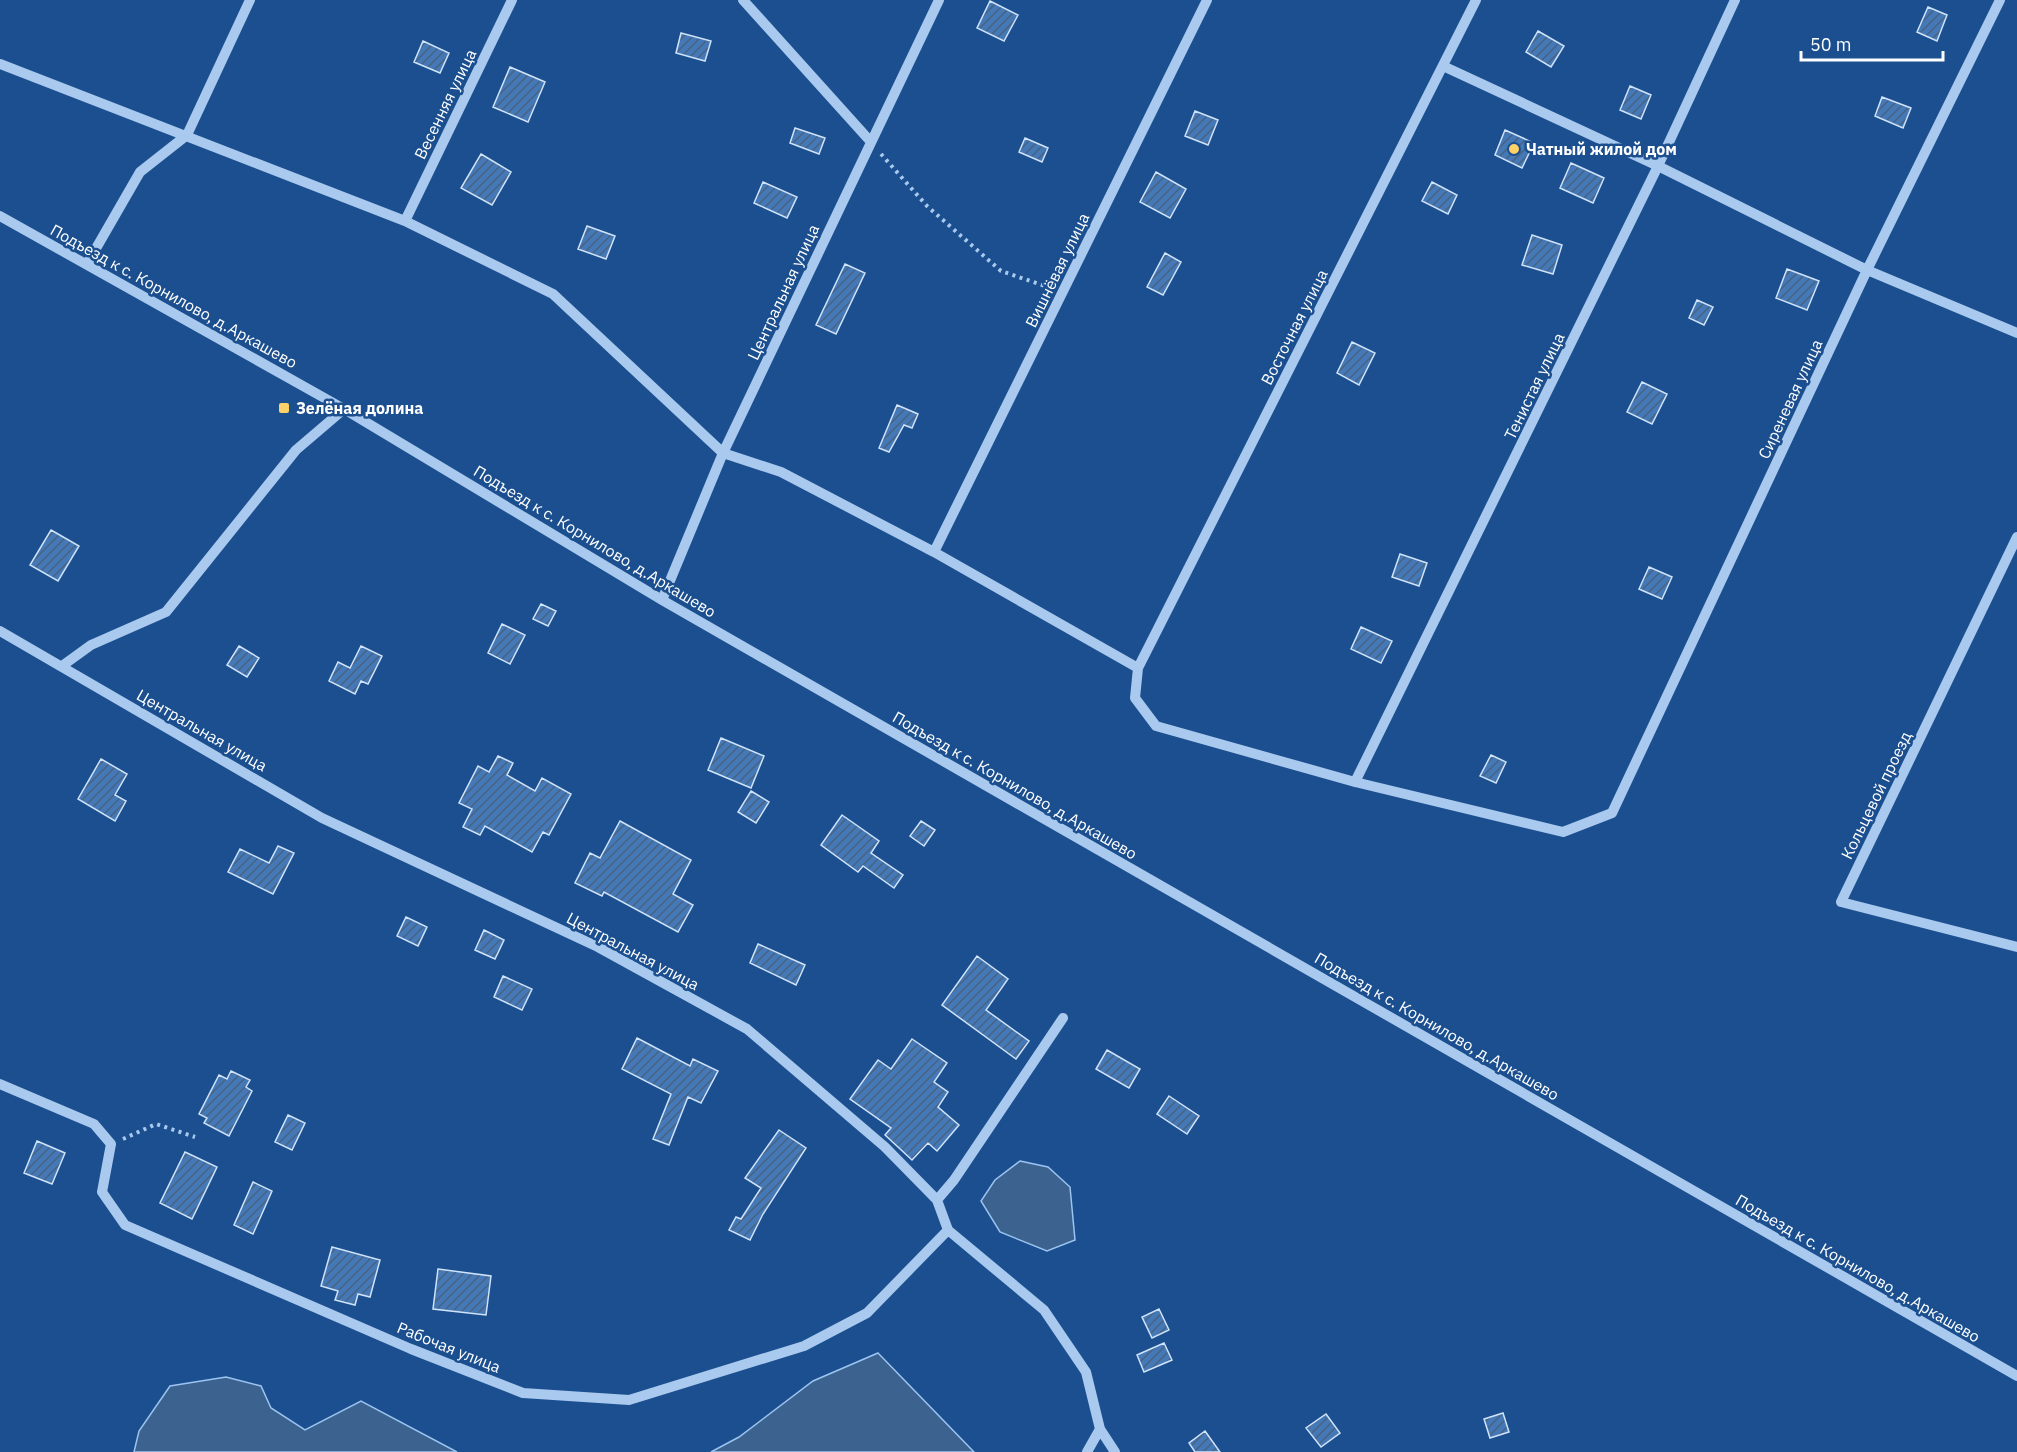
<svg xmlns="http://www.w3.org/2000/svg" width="2017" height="1452" viewBox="0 0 2017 1452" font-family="'IBM Plex Sans',sans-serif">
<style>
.water{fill:#3c6290;stroke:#9cc4f0;stroke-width:1.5}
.building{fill:url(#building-hatch);stroke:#cfe3fa;stroke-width:1.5}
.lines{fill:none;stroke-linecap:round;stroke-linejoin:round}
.path{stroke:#a9c9ee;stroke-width:4;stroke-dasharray:3 4.5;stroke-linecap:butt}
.minor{stroke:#a9c9ee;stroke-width:10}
.poi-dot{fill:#ffd166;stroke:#1b4f8f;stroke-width:2}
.labels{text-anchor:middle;stroke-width:5;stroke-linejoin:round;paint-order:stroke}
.street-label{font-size:16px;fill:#fff;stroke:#1b4f8f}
.poi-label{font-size:16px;font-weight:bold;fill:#fff;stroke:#1b4f8f;text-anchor:start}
</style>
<defs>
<pattern id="building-hatch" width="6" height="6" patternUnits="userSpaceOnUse" patternTransform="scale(1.5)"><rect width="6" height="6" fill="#4478b7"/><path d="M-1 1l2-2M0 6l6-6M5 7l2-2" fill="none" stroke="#486282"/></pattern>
</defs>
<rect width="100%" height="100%" fill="#1b4f8f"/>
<path class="water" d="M 1020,1161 L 1048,1167 L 1070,1187 L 1075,1240 L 1047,1251 L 1000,1232 L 981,1201 L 995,1180 Z
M 878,1353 L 974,1452 L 711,1452 L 739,1437 L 813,1381 Z
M 226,1377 L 261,1386 L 271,1408 L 305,1430 L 361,1401 L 457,1452 L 134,1452 L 139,1431 L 170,1386 Z"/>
<path class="building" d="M 990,1 L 1018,15 L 1004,41 L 977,28 Z
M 1928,7 L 1947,15 L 1937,41 L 1917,32 Z
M 1538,31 L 1564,46 L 1551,67 L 1526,52 Z
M 681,33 L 711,41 L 705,61 L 676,53 Z
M 423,41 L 449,53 L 440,73 L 414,62 Z
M 510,67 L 545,82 L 528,122 L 493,107 Z
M 1630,86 L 1651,95 L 1641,119 L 1620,110 Z
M 1882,97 L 1911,108 L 1903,128 L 1875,116 Z
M 1195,111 L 1218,120 L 1208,145 L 1185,136 Z
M 795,128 L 825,138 L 819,154 L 790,143 Z
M 1505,130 L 1534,143 L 1522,168 L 1495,155 Z
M 1025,138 L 1048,148 L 1042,162 L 1019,152 Z
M 481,154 L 511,172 L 492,205 L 461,188 Z
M 1571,163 L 1604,178 L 1593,203 L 1560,188 Z
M 1156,172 L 1186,189 L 1170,218 L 1140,202 Z
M 763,182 L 797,197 L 787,218 L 754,203 Z
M 1432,182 L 1457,195 L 1448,214 L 1422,201 Z
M 587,226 L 615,236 L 606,259 L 578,249 Z
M 1532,235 L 1562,245 L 1553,274 L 1522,265 Z
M 1165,253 L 1181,262 L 1163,295 L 1147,287 Z
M 845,264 L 865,273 L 836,334 L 816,325 Z
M 1787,269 L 1819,281 L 1807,310 L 1776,298 Z
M 1697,300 L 1713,307 L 1704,325 L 1689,318 Z
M 1352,342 L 1375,353 L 1359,385 L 1337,373 Z
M 1642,382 L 1667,394 L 1652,424 L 1627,412 Z
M 897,405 L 918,414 L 912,428 L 904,425 L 889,452 L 879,448 Z
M 51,530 L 79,546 L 58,581 L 30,565 Z
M 1400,554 L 1427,563 L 1419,586 L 1392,577 Z
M 1649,567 L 1672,577 L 1662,599 L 1639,589 Z
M 541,604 L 556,611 L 548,626 L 533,619 Z
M 502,624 L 525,635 L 510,664 L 488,653 Z
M 1361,627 L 1392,641 L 1381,663 L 1351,649 Z
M 239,646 L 259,658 L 247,677 L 227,665 Z
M 361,646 L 382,656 L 368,684 L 361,681 L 355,694 L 329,681 L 338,662 L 350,668 Z
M 721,738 L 764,756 L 751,788 L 708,770 Z
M 1491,755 L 1506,762 L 1496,783 L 1480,776 Z
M 498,756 L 513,763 L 507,775 L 535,791 L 542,778 L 571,794 L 549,835 L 543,832 L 532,852 L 485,826 L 480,835 L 463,827 L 472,809 L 459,803 L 478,766 L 489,772 Z
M 101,759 L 127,774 L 115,795 L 126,801 L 115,821 L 78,799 Z
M 751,791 L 769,802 L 756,823 L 738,812 Z
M 842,815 L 879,841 L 871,853 L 903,875 L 894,888 L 863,866 L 858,872 L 821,845 Z
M 620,821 L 691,860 L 673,894 L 693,905 L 678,932 L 604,892 L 602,896 L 575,883 L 590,853 L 600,858 Z
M 921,821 L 935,830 L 924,846 L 910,836 Z
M 278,846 L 294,853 L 273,894 L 228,872 L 240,849 L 269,863 Z
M 406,917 L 427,927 L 418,946 L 397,936 Z
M 484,930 L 504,940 L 495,959 L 475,950 Z
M 758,944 L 805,965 L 796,985 L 750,963 Z
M 977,956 L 1008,979 L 986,1010 L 1029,1041 L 1016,1059 L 942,1005 Z
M 503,976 L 532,989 L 522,1010 L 494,997 Z
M 637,1038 L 690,1066 L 693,1059 L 718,1071 L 701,1103 L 688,1097 L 669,1145 L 653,1139 L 671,1094 L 622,1069 Z
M 912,1039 L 947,1063 L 934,1082 L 948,1092 L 938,1107 L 959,1125 L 937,1151 L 928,1143 L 912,1160 L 885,1135 L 891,1128 L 850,1099 L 878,1060 L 891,1069 Z
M 1107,1050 L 1140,1069 L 1129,1088 L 1096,1069 Z
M 231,1071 L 250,1080 L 246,1087 L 252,1091 L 229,1136 L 204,1123 L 207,1118 L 199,1114 L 219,1075 L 227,1079 Z
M 1169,1096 L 1199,1116 L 1187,1134 L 1157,1114 Z
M 288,1115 L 305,1123 L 292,1150 L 275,1142 Z
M 779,1130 L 806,1148 L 763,1214 L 750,1240 L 729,1230 L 736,1217 L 741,1219 L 761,1188 L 745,1178 Z
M 37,1141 L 65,1153 L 52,1184 L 24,1173 Z
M 185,1152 L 217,1167 L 192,1219 L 160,1203 Z
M 253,1182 L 272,1191 L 253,1234 L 234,1225 Z
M 332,1247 L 380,1260 L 370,1297 L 358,1294 L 355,1305 L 335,1300 L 338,1291 L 321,1286 Z
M 438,1269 L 491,1276 L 486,1315 L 433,1309 Z
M 1159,1309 L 1169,1330 L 1152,1338 L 1142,1317 Z
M 1164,1343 L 1172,1360 L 1144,1372 L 1137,1355 Z
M 1503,1413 L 1509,1432 L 1490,1438 L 1484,1419 Z
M 1326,1414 L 1340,1433 L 1321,1447 L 1306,1428 Z
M 1205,1431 L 1220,1452 L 1195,1452 L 1189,1443 Z"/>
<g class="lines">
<path class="path" d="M 881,154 L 927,206 L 1001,271 L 1051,288
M 123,1139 L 156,1124 L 195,1137"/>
<path class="minor" d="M 743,0 L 871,142
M 0,64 L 405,221 L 553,294 L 723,453 L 781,472 L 934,552 L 1138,668 L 1135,698 L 1156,726 L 1355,782 L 1563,832 L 1612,813 L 1867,270 L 2000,0
M 1443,66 L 1658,166 L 1867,270 L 2017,333
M 0,216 L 344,409 L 662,600 L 2017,1376
M 405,221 L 512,0
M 87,264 L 140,172 L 187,135 L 250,0
M 2017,537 L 1841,902 L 2017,947
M 934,552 L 1207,0
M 662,600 L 723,453 L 939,0
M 0,631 L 322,818 L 598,947 L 747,1029 L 885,1147 L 937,1200 L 948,1230 L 1044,1310 L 1086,1372 L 1100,1429 L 1115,1452
M 62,666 L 91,645 L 166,612 L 296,450 L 344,409
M 1138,668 L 1476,0
M 1355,782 L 1658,166 L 1735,0
M 0,1084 L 94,1124 L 111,1144 L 102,1192 L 125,1225 L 411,1349 L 523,1393 L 629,1400 L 804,1346 L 867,1313 L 948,1230
M 937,1200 L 954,1180 L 1063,1018
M 1087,1452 L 1100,1429"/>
</g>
<g class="poi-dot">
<circle cx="1514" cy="149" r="6"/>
<rect x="278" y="402" width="12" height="12" rx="3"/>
</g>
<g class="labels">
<g class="street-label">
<text transform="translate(445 104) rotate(-64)" y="6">Весенняя улица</text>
<text transform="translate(1057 270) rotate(-64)" y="6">Вишнёвая улица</text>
<text transform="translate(783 292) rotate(-65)" y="6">Центральная улица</text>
<text transform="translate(174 296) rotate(29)" y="6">Подъезд к с. Корнилово, д.Аркашево</text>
<text transform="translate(1294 327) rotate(-63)" y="6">Восточная улица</text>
<text transform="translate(1534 386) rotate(-64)" y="6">Тенистая улица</text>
<text transform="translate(1790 399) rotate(-65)" y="6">Сиреневая улица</text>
<text transform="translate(595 541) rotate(31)" y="6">Подъезд к с. Корнилово, д.Аркашево</text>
<text transform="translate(202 730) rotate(30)" y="6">Центральная улица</text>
<text transform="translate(1015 785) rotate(30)" y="6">Подъезд к с. Корнилово, д.Аркашево</text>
<text transform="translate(1876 795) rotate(-64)" y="6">Кольцевой проезд</text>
<text transform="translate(633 951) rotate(28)" y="6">Центральная улица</text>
<text transform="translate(1437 1026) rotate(30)" y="6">Подъезд к с. Корнилово, д.Аркашево</text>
<text transform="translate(1858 1268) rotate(30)" y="6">Подъезд к с. Корнилово, д.Аркашево</text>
<text transform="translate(449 1347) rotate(22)" y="6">Рабочая улица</text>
</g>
<g class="poi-label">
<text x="1526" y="155">Чатный жилой дом</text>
<text x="296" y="414">Зелёная долина</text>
</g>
</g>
<path d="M1801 51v9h142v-9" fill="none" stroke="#ffffff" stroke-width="3"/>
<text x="1810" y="51" font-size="18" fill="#ffffff" stroke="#1b4f8f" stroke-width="4.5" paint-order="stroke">50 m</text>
</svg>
